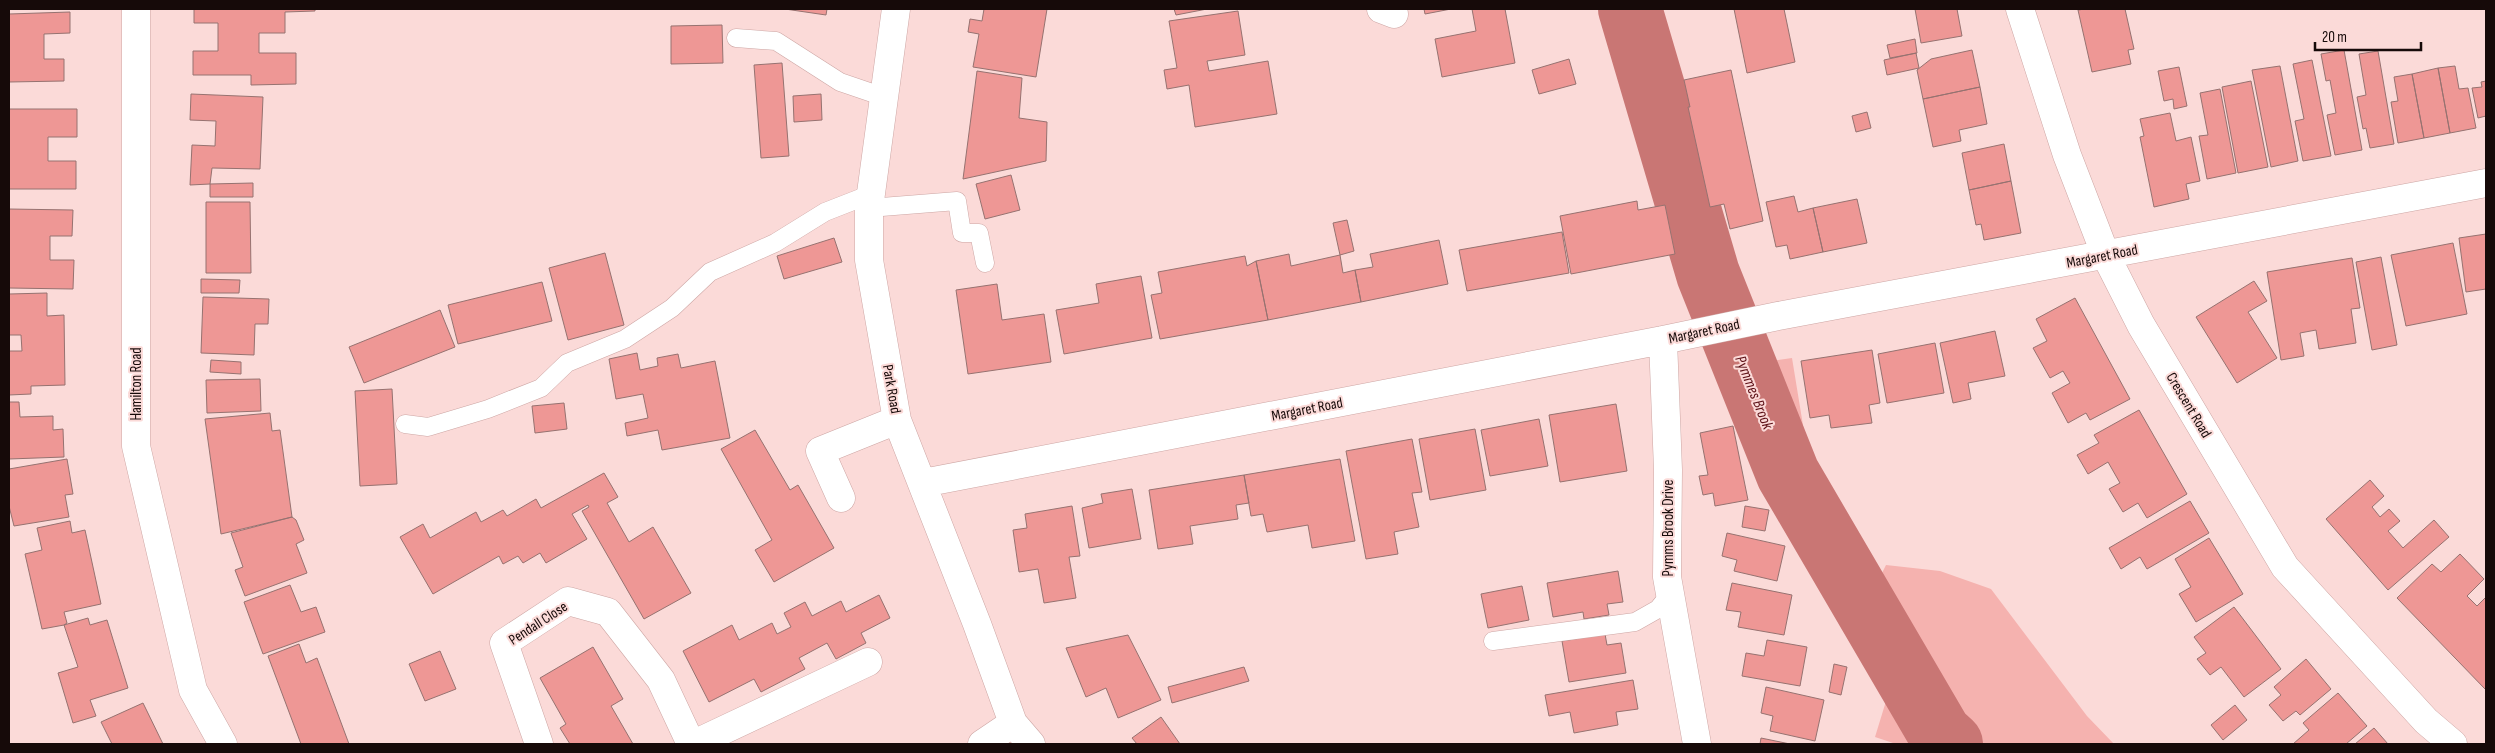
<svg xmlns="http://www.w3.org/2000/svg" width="2495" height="753" viewBox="0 0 2495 753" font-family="'Sofia Sans Condensed',sans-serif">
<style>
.green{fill:#f5b2af}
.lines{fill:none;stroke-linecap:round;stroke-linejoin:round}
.river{stroke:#c97674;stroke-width:64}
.building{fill:#ee9795;stroke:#967270}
.lane-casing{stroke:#cda6a4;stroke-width:19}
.street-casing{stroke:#cda6a4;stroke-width:29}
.lane{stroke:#fff;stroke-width:18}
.street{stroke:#fff;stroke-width:28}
.labels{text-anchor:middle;stroke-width:4;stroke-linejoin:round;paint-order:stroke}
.street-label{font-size:15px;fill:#160a09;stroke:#fbdad8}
.water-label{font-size:16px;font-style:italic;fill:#5c1016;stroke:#fbdad8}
</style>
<rect width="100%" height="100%" fill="#fbdad8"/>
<path class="green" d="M 1792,358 L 1809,462 L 1808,507 L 1778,506 L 1753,451 L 1734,366 Z
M 1886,565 L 1940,571 L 1991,589 L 2087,716 L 2114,744 L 1896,744 L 1875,737 L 1902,649 L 1868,601 Z"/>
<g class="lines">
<path class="river" d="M 1630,9 L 1708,274 L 1788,474 L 1940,734 L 1951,744"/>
</g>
<path class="building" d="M 194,9 L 315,9 L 315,11 L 285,12 L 285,33 L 259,33 L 259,53 L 296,53 L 296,84 L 251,85 L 251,75 L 193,75 L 193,51 L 218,51 L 218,23 L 194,23 Z
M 785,9 L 827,9 L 826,15 Z
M 984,9 L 1047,9 L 1036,77 L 973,67 L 979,34 L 968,32 L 970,19 L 982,21 Z
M 1174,9 L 1207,9 L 1176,15 Z
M 1424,9 L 1451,9 L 1425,14 Z
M 1472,9 L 1505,9 L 1515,63 L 1442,77 L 1435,39 L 1476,31 Z
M 1734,9 L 1784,9 L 1795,62 L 1747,73 Z
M 1915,9 L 1957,9 L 1962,36 L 1921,43 Z
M 2085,9 L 2125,9 L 2134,49 L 2128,50 L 2131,64 L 2092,72 L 2078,10 Z
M 1238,11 L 1245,55 L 1207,61 L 1209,71 L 1268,61 L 1277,114 L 1195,127 L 1189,85 L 1167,89 L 1164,70 L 1177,68 L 1169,21 Z
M 70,12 L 70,33 L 44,34 L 44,59 L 64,59 L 64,81 L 9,82 L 9,14 Z
M 722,25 L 723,63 L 671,64 L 671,26 Z
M 1915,39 L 1917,53 L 1890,58 L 1887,45 Z
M 1972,50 L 1980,87 L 1923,99 L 1917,70 L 1931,59 Z
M 2344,50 L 2362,150 L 2335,155 L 2327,115 L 2336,113 L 2330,80 L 2326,81 L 2321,54 Z
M 2378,51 L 2394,144 L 2370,148 L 2366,128 L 2363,129 L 2357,97 L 2366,95 L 2359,54 Z
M 1916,53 L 1919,68 L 1887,75 L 1884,60 Z
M 1569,59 L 1576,84 L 1539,94 L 1532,70 Z
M 2312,60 L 2331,156 L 2303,161 L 2295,121 L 2304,119 L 2293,64 Z
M 782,63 L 789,156 L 761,158 L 754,65 Z
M 2280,66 L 2298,161 L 2271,167 L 2252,70 Z
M 2455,66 L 2459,89 L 2468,88 L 2476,128 L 2450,133 L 2438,68 Z
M 2179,67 L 2187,106 L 2174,109 L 2173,99 L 2164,101 L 2158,71 Z
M 2438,68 L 2450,133 L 2424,138 L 2412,74 Z
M 1731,70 L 1763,221 L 1730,229 L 1724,204 L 1710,207 L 1688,107 L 1690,107 L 1684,80 Z
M 977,71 L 1022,78 L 1019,118 L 1047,122 L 1046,161 L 963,179 Z
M 2412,74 L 2424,138 L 2398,143 L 2391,102 L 2398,101 L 2394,77 Z
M 2251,81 L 2268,167 L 2238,173 L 2222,87 Z
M 2486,81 L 2486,116 L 2478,118 L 2472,88 L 2482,87 L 2481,82 Z
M 1980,87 L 1987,124 L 1959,130 L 1961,141 L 1933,147 L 1923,99 Z
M 2220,89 L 2236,173 L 2207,179 L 2199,136 L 2208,135 L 2200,93 Z
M 191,94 L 263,97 L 260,169 L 212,168 L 210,184 L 190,185 L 192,145 L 215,146 L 216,121 L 190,120 Z
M 821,94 L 822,120 L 794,122 L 793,96 Z
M 9,109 L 77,109 L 77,137 L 48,137 L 48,161 L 76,161 L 76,189 L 9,189 Z
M 1867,112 L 1871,128 L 1856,132 L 1852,116 Z
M 2170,113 L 2176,141 L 2191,137 L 2200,181 L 2186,184 L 2189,199 L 2154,207 L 2140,137 L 2144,136 L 2140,119 Z
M 2004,144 L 2011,181 L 1969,190 L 1962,153 Z
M 1011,175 L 1020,210 L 985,219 L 976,184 Z
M 2011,181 L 2021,233 L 1984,240 L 1981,224 L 1976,225 L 1969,190 Z
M 253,183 L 253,197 L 210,197 L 210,184 Z
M 1794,196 L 1798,212 L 1813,208 L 1823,252 L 1790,259 L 1787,245 L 1776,247 L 1766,202 Z
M 1857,199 L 1867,243 L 1823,252 L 1813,208 Z
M 1637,201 L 1638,210 L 1665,205 L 1675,254 L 1571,274 L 1560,216 Z
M 206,202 L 250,202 L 251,273 L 206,273 Z
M 9,209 L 73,210 L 72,236 L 50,236 L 50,260 L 74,260 L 73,289 L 9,288 Z
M 1347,220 L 1354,251 L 1340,255 L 1333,223 Z
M 1562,232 L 1569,273 L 1467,291 L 1459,250 Z
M 2486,234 L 2486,289 L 2466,292 L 2459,238 Z
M 834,238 L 842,262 L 784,279 L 777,256 Z
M 1439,240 L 1448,284 L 1361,302 L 1355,270 L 1373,267 L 1370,254 Z
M 2453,243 L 2467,314 L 2406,326 L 2391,255 Z
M 605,253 L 624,325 L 568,340 L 549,268 Z
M 1289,254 L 1291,266 L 1340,255 L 1343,273 L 1355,270 L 1361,302 L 1268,320 L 1256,261 Z
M 1245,256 L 1247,266 L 1256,261 L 1268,320 L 1160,339 L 1151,295 L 1162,293 L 1158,272 Z
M 2381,257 L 2397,345 L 2372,350 L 2356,262 Z
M 2352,258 L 2360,308 L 2351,309 L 2356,343 L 2319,349 L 2316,330 L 2300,333 L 2304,356 L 2281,360 L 2267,272 Z
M 1141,276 L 1152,338 L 1064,354 L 1056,310 L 1099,303 L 1096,284 Z
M 201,279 L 240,280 L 239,293 L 201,293 Z
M 2254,281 L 2267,301 L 2248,312 L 2277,358 L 2237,383 L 2196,317 Z
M 542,282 L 552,321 L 458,344 L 448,305 Z
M 997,284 L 1002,320 L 1044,314 L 1051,362 L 968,374 L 956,290 Z
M 47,293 L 47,316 L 64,315 L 65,385 L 31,386 L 31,394 L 9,395 L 9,351 L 22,351 L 21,335 L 9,335 L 9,294 Z
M 203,297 L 269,299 L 268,324 L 255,324 L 254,355 L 201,353 Z
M 2075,298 L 2130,399 L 2090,420 L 2086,413 L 2068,423 L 2052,393 L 2070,383 L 2063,371 L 2050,378 L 2033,348 L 2047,341 L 2036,319 Z
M 440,310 L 455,347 L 364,383 L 349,347 Z
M 1995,331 L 2005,376 L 1968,383 L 1971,399 L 1953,403 L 1940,343 Z
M 1935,343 L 1944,393 L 1887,403 L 1878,354 Z
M 1872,350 L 1880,403 L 1869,405 L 1872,423 L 1831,428 L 1829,415 L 1810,418 L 1801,361 Z
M 637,353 L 640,370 L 658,366 L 657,358 L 678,354 L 681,368 L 715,361 L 730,438 L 662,450 L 658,430 L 627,436 L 625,423 L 648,418 L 643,394 L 616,399 L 609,359 Z
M 211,360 L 241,362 L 241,374 L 210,372 Z
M 260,379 L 261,411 L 207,413 L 206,380 Z
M 392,389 L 397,484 L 360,486 L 355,391 Z
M 9,402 L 19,402 L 20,417 L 53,416 L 53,430 L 63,429 L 64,457 L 9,459 Z
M 564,403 L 567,429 L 535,433 L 532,406 Z
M 1616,404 L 1627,471 L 1560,482 L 1549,415 Z
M 2139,410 L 2187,494 L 2147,518 L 2138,503 L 2123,512 L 2109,489 L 2120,483 L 2108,462 L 2088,474 L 2077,455 L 2099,443 L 2094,435 Z
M 270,413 L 272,431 L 280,430 L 292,517 L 221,534 L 205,419 Z
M 1539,419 L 1548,466 L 1490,476 L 1481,430 Z
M 1733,426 L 1748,500 L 1715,506 L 1713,493 L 1703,495 L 1699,476 L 1708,475 L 1700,433 Z
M 1475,429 L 1486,490 L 1430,500 L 1419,439 Z
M 755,430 L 790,490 L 798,485 L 834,548 L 774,582 L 755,550 L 772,540 L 721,449 Z
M 1412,439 L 1422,492 L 1412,493 L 1419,527 L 1394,532 L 1398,554 L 1366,559 L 1346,451 Z
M 67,459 L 73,494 L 65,495 L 69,517 L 14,526 L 9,506 L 9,469 Z
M 1340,459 L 1355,541 L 1312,548 L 1308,525 L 1267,532 L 1263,514 L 1251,516 L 1244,475 Z
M 604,473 L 618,497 L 607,503 L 629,542 L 653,527 L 691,593 L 644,619 L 582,511 L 589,507 L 588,505 L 572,514 L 587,539 L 546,563 L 540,553 L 523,563 L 518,556 L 503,564 L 499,556 L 433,594 L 400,537 L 423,524 L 430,538 L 476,512 L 481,522 L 503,510 L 507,516 L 536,499 L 541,508 Z
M 1244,475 L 1249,503 L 1236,505 L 1238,519 L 1190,526 L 1193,544 L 1158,549 L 1149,490 Z
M 2370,480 L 2384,496 L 2372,507 L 2380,517 L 2389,509 L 2400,521 L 2388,531 L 2403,548 L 2434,520 L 2449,537 L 2388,590 L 2326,519 Z
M 1132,489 L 1141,539 L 1089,548 L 1082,508 L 1103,503 L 1101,494 Z
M 2190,501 L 2209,533 L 2147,569 L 2140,557 L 2121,569 L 2109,548 Z
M 1072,506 L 1080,556 L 1069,557 L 1076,598 L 1044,603 L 1038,569 L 1019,572 L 1013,530 L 1027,528 L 1025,514 Z
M 1745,506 L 1769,510 L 1765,531 L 1742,527 Z
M 292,517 L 296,520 L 304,540 L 296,544 L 307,573 L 245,596 L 235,570 L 243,567 L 231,533 Z
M 70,521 L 72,533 L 85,530 L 101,604 L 64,612 L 67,623 L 64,625 L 42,629 L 25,554 L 42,550 L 37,528 Z
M 1727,533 L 1785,546 L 1777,581 L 1734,571 L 1737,560 L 1722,556 Z
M 2209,538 L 2243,594 L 2196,622 L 2179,594 L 2191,587 L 2175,559 Z
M 2460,554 L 2484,579 L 2467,596 L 2477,606 L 2486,597 L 2486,690 L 2397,598 L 2432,564 L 2441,572 Z
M 1618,571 L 1623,602 L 1607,604 L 1609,615 L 1584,619 L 1583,612 L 1553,617 L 1547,583 Z
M 1732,583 L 1792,595 L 1784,635 L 1738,627 L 1741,612 L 1726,610 Z
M 290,585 L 301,612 L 316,607 L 325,632 L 263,654 L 244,602 Z
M 1522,586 L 1529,620 L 1488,628 L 1481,594 Z
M 879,595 L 890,618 L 861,633 L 866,643 L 836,659 L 827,643 L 799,658 L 805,669 L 761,692 L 754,679 L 709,702 L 683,651 L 732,625 L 739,640 L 772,623 L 777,634 L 791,627 L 784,613 L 805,602 L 812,616 L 841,601 L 846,612 Z
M 2234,607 L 2281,669 L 2244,697 L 2221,667 L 2210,675 L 2197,659 L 2206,653 L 2194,637 Z
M 88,618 L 90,625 L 107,620 L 128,688 L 90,700 L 96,716 L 73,723 L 58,673 L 78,667 L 64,625 Z
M 1605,634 L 1607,645 L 1621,643 L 1626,673 L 1569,682 L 1562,641 Z
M 1128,635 L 1161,700 L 1118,718 L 1106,688 L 1086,697 L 1066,648 Z
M 1767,640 L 1807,647 L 1800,686 L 1742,676 L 1746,653 L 1764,656 Z
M 299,644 L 306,663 L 317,658 L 349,744 L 301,744 L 268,656 Z
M 593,647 L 623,699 L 611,706 L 633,744 L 570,744 L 560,728 L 566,724 L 540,678 Z
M 440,651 L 456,689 L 425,701 L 409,664 Z
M 2306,659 L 2331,689 L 2300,715 L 2296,711 L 2283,721 L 2269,705 L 2281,695 L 2274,687 Z
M 1834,664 L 1847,667 L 1841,695 L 1829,692 Z
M 1244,667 L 1249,681 L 1172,703 L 1168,687 Z
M 1633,680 L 1638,709 L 1616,712 L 1618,725 L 1574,733 L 1570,712 L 1549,716 L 1545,695 Z
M 1766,687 L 1824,700 L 1815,741 L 1770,731 L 1773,716 L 1761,713 Z
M 2338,693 L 2367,726 L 2346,744 L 2293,744 L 2309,730 L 2303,723 Z
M 143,703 L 163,744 L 112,744 L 101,722 Z
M 2235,705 L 2247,720 L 2223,740 L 2211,725 Z
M 1161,717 L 1180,744 L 1137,744 L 1132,738 Z
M 2374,728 L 2388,744 L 2355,744 Z
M 1761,738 L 1790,744 L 1760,744 Z"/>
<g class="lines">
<g class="lane-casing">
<path id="lane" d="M 736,38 L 776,41 L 840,82 L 884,97
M 869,208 L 957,201 L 962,233 L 979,233 L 985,263
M 405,424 L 428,427 L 488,409 L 541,388 L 567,363 L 625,339 L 672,308 L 710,272 L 775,243 L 825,212 L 871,194
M 1493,641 L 1635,622 L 1658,609 L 1670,594"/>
</g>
<g class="street-casing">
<path id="street" d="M 136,9 L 136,446 L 193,690 L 223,744
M 896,9 L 869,208 L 869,260 L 897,420 L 977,624 L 1013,723 L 1031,744
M 1381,9 L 1394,14
M 2020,9 L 2067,155 L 2106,256 L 2141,325 L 2285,567 L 2426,721 L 2453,744
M 1663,340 L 1668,470 L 1667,577 L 1697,744
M 923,483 L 1663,340 L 1778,316 L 2486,183
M 841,498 L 820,451 L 897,420
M 539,744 L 504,643 L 568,601 L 608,612 L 661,680 L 691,744
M 694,744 L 868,662
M 982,744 L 1013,723"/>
</g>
<use href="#lane" class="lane"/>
<use href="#street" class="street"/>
</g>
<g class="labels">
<g class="street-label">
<text transform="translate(2102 256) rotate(-11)" y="5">Margaret Road</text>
<text transform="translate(1704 331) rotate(-12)" y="5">Margaret Road</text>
<text transform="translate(136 384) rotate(-90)" y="5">Hamilton Road</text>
<text transform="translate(892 389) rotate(80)" y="5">Park Road</text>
<text transform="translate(2189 405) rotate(59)" y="5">Crescent Road</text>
<text transform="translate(1307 409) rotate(-11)" y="5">Margaret Road</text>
<text transform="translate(1668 528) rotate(-90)" y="5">Pymms Brook Drive</text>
<text transform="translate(538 623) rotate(-33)" y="5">Pendall Close</text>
</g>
<g class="water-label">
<text transform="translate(1755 392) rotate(68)" y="6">Pymmes Brook</text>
</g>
</g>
<rect width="2495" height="753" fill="none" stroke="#160a09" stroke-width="20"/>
<path d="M2315 42v8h106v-8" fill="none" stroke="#160a09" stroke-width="2.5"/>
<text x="2322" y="42" font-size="15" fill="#160a09" stroke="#fbdad8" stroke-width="4" paint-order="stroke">20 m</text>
</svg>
